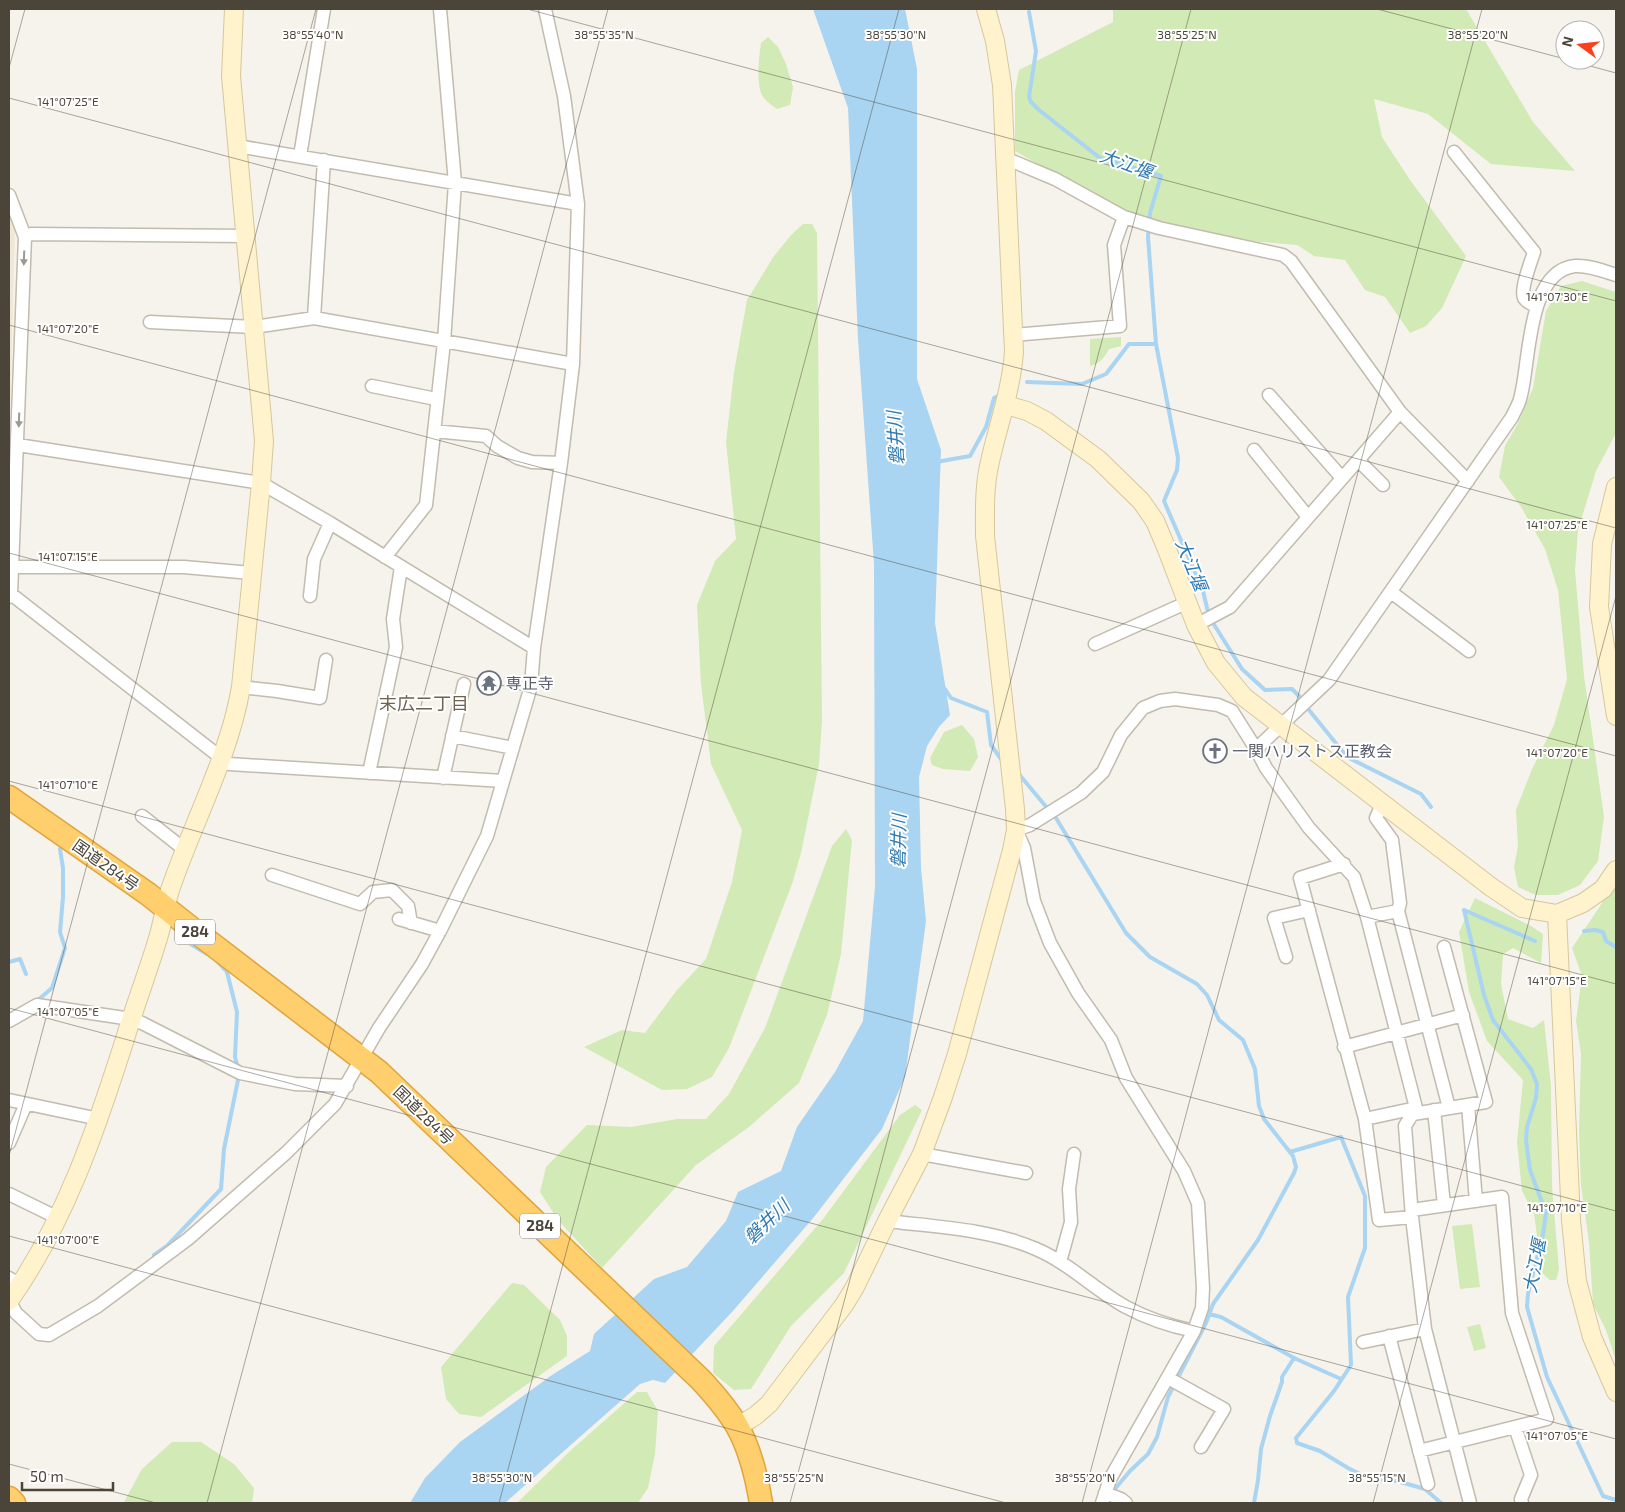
<svg xmlns="http://www.w3.org/2000/svg" width="1625" height="1512" viewBox="0 0 1625 1512" font-family="'Exo 2','Noto Sans JP',sans-serif">
<style>
.education{fill:#efe8d6}
.green{fill:#d2eab5}
.water{fill:#a9d4f2}
.lines{fill:none;stroke-linecap:round;stroke-linejoin:round}
.stream{stroke:#a9d4f2;stroke-width:4}
.street-casing{stroke:#c2bbae;stroke-width:15}
.secondary-casing{stroke:#d6c79b;stroke-width:20}
.highway-casing{stroke:#e0a43c;stroke-width:25}
.street{stroke:#fff;stroke-width:12}
.secondary{stroke:#fff3cd;stroke-width:18}
.highway{stroke:#ffcf6e;stroke-width:22}
.oneway{fill:#9c9892}
.ticks{fill:none;stroke:#4b4439;stroke-width:1;stroke-opacity:0.45}
.labels{text-anchor:middle;stroke-width:4;stroke-linejoin:round;paint-order:stroke}
.shield{fill:#fff;stroke:#817c74;stroke-width:1}
.shield-label{font-size:15px;font-weight:bold;fill:#4b4439}
.worship-label{font-size:16px;fill:#5b616d;stroke:#fff;text-anchor:start}
.street-label{font-size:16px;fill:#4b4439;stroke:#fff}
.water-label{font-size:18px;font-style:italic;fill:#2e7ab2;stroke:#fff}
.neighbourhood-label{font-size:18px;fill:#6e6250;stroke:#fff}
.ticks-label{font-size:12px;text-anchor:middle;fill:#4b4439;stroke:#fff;stroke-width:4;stroke-linejoin:round;paint-order:stroke}
</style>
<rect width="100%" height="100%" fill="#f6f3ec"/>
<path class="education" d="M 9,213 L 15,229 L 9,467 Z"/>
<path class="green" d="M 1113,9 L 1466,9 L 1533,122 L 1575,171 L 1491,164 L 1428,114 L 1374,99 L 1382,137 L 1410,180 L 1466,256 L 1442,308 L 1426,326 L 1410,333 L 1385,297 L 1365,290 L 1345,260 L 1314,256 L 1297,245 L 1250,241 L 1124,214 L 1015,151 L 1015,92 L 1019,70 L 1113,22 Z
M 768,37 L 778,47 L 786,64 L 793,87 L 790,105 L 777,109 C 772,105 765,101 762,95 C 756,83 759,56 761,43 Z
M 803,224 L 812,224 L 817,233 L 822,721 L 819,764 L 801,853 L 792,884 L 729,1048 L 712,1077 L 687,1089 L 662,1090 L 584,1047 L 622,1030 L 645,1033 L 677,990 L 706,959 L 732,882 L 742,830 L 711,764 L 701,684 L 697,605 L 715,561 L 736,539 L 726,442 L 734,372 L 747,300 L 774,256 L 792,234 Z
M 1582,281 L 1616,292 L 1616,433 L 1596,471 L 1578,530 L 1575,570 L 1584,676 L 1604,817 L 1598,861 L 1580,885 L 1558,895 L 1536,895 L 1518,887 L 1514,867 L 1518,846 L 1516,810 L 1532,769 L 1554,725 L 1567,679 L 1558,590 L 1545,549 L 1521,507 L 1499,477 L 1505,446 L 1518,423 L 1533,388 L 1546,311 L 1561,286 Z
M 1121,337 L 1121,346 L 1109,349 C 1104,358 1100,364 1090,366 L 1090,339 Z
M 962,725 L 974,739 L 978,757 L 970,771 L 943,769 L 932,765 L 930,758 L 944,732 Z
M 846,829 L 852,840 L 841,954 L 827,1015 L 799,1083 L 749,1127 L 696,1165 L 602,1268 L 558,1220 L 540,1192 L 546,1167 L 587,1125 L 631,1127 L 677,1119 L 706,1119 L 729,1094 L 765,1028 L 832,846 Z
M 1616,882 L 1616,1361 L 1606,1330 L 1593,1304 L 1589,1242 L 1581,1185 L 1579,1131 L 1581,1054 L 1576,1021 L 1582,976 L 1572,948 Z
M 1475,898 L 1531,926 L 1543,934 L 1541,963 L 1513,948 L 1503,954 L 1501,984 L 1508,1019 L 1533,1028 L 1544,1020 L 1551,1086 L 1552,1186 L 1559,1270 L 1556,1280 L 1550,1280 L 1542,1273 L 1534,1214 L 1522,1191 L 1517,1142 L 1523,1080 L 1487,1041 L 1469,992 L 1459,932 Z
M 915,1105 L 922,1110 L 844,1273 L 791,1326 L 751,1389 L 734,1390 L 713,1373 L 714,1346 L 823,1219 L 900,1115 Z
M 1472,1224 L 1480,1287 L 1460,1289 L 1452,1226 Z
M 512,1283 L 524,1285 L 560,1320 L 567,1336 L 567,1356 L 481,1417 L 459,1414 L 446,1399 L 441,1367 Z
M 1480,1324 L 1486,1348 L 1474,1351 L 1467,1327 Z
M 637,1392 L 647,1392 L 658,1411 L 655,1454 L 648,1488 L 638,1503 L 517,1503 L 570,1451 Z
M 172,1442 L 201,1442 L 234,1464 L 254,1488 L 252,1503 L 120,1503 L 124,1502 L 142,1469 Z"/>
<path class="water" d="M 813,9 L 905,9 L 917,69 L 917,379 L 941,450 L 935,623 L 950,715 L 939,727 L 927,746 L 919,777 L 921,868 L 926,921 L 905,1077 L 882,1129 L 814,1217 L 732,1312 L 665,1383 L 653,1380 L 640,1384 L 505,1503 L 410,1503 L 425,1478 L 460,1442 L 552,1375 L 590,1351 L 594,1334 L 654,1279 L 687,1267 L 726,1221 L 738,1192 L 781,1171 L 797,1127 L 835,1072 L 863,1021 L 875,887 L 874,564 L 858,339 L 848,108 Z"/>
<g class="lines">
<path class="stream" d="M 1029,12 L 1036,51 L 1029,97 L 1031,102 L 1039,110 L 1100,158 L 1161,176 L 1150,213 L 1148,237 L 1156,344 L 1178,458 L 1177,470 L 1164,501 L 1203,591 L 1208,612
M 1027,382 L 1082,384 L 1106,374 L 1129,344 L 1156,344
M 936,462 L 970,456 L 986,427 L 994,398 L 998,396
M 1213,623 L 1242,669 L 1265,690 L 1292,689 L 1300,697
M 945,689 L 951,698 L 987,712 L 991,745 L 1001,759
M 1309,710 L 1347,757 L 1421,794 L 1431,807
M 1018,773 L 1048,809
M 1056,818 L 1126,933 L 1150,957 L 1197,984 L 1207,995 L 1219,1020 L 1243,1040 L 1255,1069 L 1259,1106 L 1264,1119 L 1293,1156 L 1296,1167 L 1294,1173 L 1258,1240 L 1213,1304 L 1206,1323 L 1168,1397 L 1157,1437 L 1148,1454 L 1130,1471 L 1114,1490 L 1110,1503
M 1464,910 L 1484,995 L 1493,1020 L 1531,1069 L 1537,1084 L 1536,1098 L 1527,1127 L 1526,1140 L 1530,1170 L 1546,1213 L 1543,1234 L 1528,1294 L 1527,1307 L 1547,1377 L 1603,1496 L 1616,1500
M 1464,910 L 1535,941
M 1584,931 L 1595,930 L 1603,932 L 1606,941 L 1616,947
M 189,943 L 207,954
M 215,959 L 227,972 L 237,1012 L 235,1057 L 238,1068
M 9,962 L 20,959 L 26,974
M 38,1000 L 52,988 L 65,948 L 60,932 L 63,897 L 63,868 L 60,849
M 1290,1152 L 1341,1137 L 1365,1196 L 1365,1248 L 1348,1297 L 1351,1365 L 1334,1391 L 1296,1438 L 1297,1443 L 1320,1451 L 1348,1468 L 1368,1478 L 1397,1481 L 1425,1489 L 1441,1503
M 154,1255 L 167,1246 L 221,1189 L 224,1149 L 239,1075
M 1209,1314 L 1221,1317 L 1294,1358 L 1341,1379
M 1254,1503 L 1258,1480 L 1261,1449 L 1270,1416 L 1282,1382 L 1282,1377 L 1294,1358"/>
<g class="street-casing">
<path id="street" d="M 237,146 L 578,204
M 1454,152 L 1534,252 C 1531,262 1520,289 1524,298 C 1527,303 1532,304 1537,306
M 300,156 L 324,9
M 1005,158 L 1055,179 L 1124,217 L 1159,228 L 1283,255 L 1291,261 L 1400,412 L 1468,481
M 9,195 L 25,237 L 11,594 L 9,597
M 25,237 L 31,234 L 246,236
M 314,318 L 324,160
M 150,322 L 254,327 L 314,318 L 573,364
M 1014,335 L 1120,326 L 1114,245 L 1124,217
M 372,386 L 436,399
M 1269,395 L 1342,478
M 434,431 L 486,436 L 497,446 L 518,458 L 532,462 L 561,463
M 18,445 L 261,483 L 330,523 L 534,648
M 1254,450 L 1308,517
M 1358,460 L 1383,485
M 385,557 L 426,505 L 444,342 L 455,183 L 440,9
M 12,567 L 184,567 L 251,573
M 1391,592 L 1469,651
M 11,594 L 229,764 L 503,781
M 310,596 L 314,559 L 330,523
M 1196,625 L 1230,607 L 1400,412
M 1095,644 L 1188,602
M 241,687 L 277,691 L 320,698 L 326,660
M 452,736 L 513,748
M 1256,749 L 1266,768 L 1309,828 L 1354,877 L 1367,917 L 1416,1108 L 1405,1126 L 1412,1217 L 1425,1329 L 1470,1503
M 369,773 L 396,647 L 393,619 L 401,567
M 443,778 L 464,684
M 1382,804 L 1376,818 L 1392,840 L 1400,903 L 1398,911 L 1449,1108
M 142,816 L 185,850
M 1344,864 L 1300,878 L 1365,1119 L 1379,1220 L 1412,1217
M 272,875 L 360,904 L 373,892 L 392,890 L 408,906 L 411,923
M 1367,917 L 1398,911
M 399,919 L 440,931
M 1286,957 L 1274,918 L 1309,910
M 9,1021 L 37,1005 L 131,1019 L 142,1023 L 240,1073 L 295,1084 L 347,1086
M 1344,1047 L 1463,1015
M 9,1100 L 99,1119
M 1468,1105 L 1476,1201
M 1434,1110 L 1444,1205
M 1413,1114 L 1486,1102 L 1444,947
M 1365,1119 L 1416,1108
M 9,1143 L 26,1104
M 922,1154 L 1026,1173
M 9,1194 L 58,1218
M 1412,1210 L 1502,1197 L 1512,1313 L 1547,1419 L 1419,1451
M 887,1221 C 937,1227 990,1229 1036,1249 C 1069,1263 1095,1290 1126,1307 C 1148,1319 1170,1326 1194,1331
M 1060,1262 L 1071,1222 L 1069,1189 L 1074,1154
M 9,1278 L 20,1285
M 9,1300 L 16,1313 L 39,1334 L 49,1335 L 98,1306 L 188,1239 L 286,1153 L 335,1104 L 379,1028 L 422,964 L 440,931 L 487,836 L 531,686 L 534,648 L 561,463 L 573,364 L 578,204 L 564,96 L 545,9
M 1389,1336 L 1428,1484
M 1363,1342 L 1425,1329
M 1168,1378 L 1224,1409 L 1201,1447
M 1515,1427 L 1531,1475 L 1521,1499 L 1522,1503
M 1105,1493 L 1121,1499 L 1126,1503
M 1102,1503 L 1110,1479 L 1194,1331 L 1202,1308 L 1203,1288 L 1198,1203 L 1184,1171 L 1126,1078 L 1111,1040 L 1078,993 L 1050,943 L 1034,901 L 1024,848 L 1016,830 L 1030,825 L 1081,793 L 1103,772 L 1121,735 L 1143,708 L 1160,701 L 1175,699 L 1218,705 L 1232,711 L 1256,749 L 1329,680 L 1512,417 C 1515,410 1520,403 1521,395 C 1530,361 1527,271 1575,266 C 1588,265 1604,271 1616,275"/>
</g>
<g class="secondary-casing">
<path id="secondary" d="M 1006,405 L 1027,411 L 1046,421 L 1098,459 L 1141,501 L 1155,521 L 1166,547 L 1196,625 L 1216,663 L 1244,697 L 1491,887 L 1522,908 L 1557,914 L 1571,1220 L 1577,1281 L 1592,1337 L 1616,1392
M 1616,487 L 1602,544 L 1599,607 L 1616,716
M 1557,914 L 1583,903 L 1603,889 L 1616,870
M 9,1301 C 65,1222 96,1130 125,1039 C 135,1005 148,972 158,938 C 163,922 165,906 170,890 C 193,822 229,757 241,687 L 261,483 L 264,441 L 231,76 L 234,9
M 737,1427 L 755,1416 L 769,1404 L 844,1305 L 855,1287 L 887,1221 L 922,1154 L 943,1097 L 957,1054 L 1012,850 L 1016,830 L 1015,809 L 985,536 C 985,513 984,489 989,466 C 997,428 1011,392 1014,352 L 1002,85 L 995,41 L 986,9"/>
</g>
<g class="highway-casing">
<path id="highway" d="M 9,797 L 148,894 L 191,928 L 379,1072 L 701,1380 C 714,1394 727,1409 737,1426 C 749,1447 757,1479 761,1503
M 9,1498 L 14,1503"/>
</g>
<use href="#street" class="street"/>
<use href="#secondary" class="secondary"/>
<use href="#highway" class="highway"/>
</g>
<defs><path id="oneway-solid" d="M-6-.8H1V-3.2L6.5 0L1 3.2V.8H-6Z" transform="scale(1.25)"/></defs>
<g class="oneway">
<use href="#oneway-solid" transform="translate(24 258) rotate(92)"/>
<use href="#oneway-solid" transform="translate(19 420) rotate(92)"/>
</g>
<path class="ticks" d="M 527,9 L 1616,301M 1377,9 L 1565,59M 1568,60 L 1616,73M 9,68 L 25,9M 9,98 L 1616,528M 9,325 L 1616,756M 9,553 L 1616,984M 9,781 L 1616,1211M 9,1008 L 1616,1439M 9,1156 L 316,9M 9,1236 L 1006,1503M 9,1464 L 156,1503M 207,1503 L 608,9M 499,1503 L 899,9M 790,1503 L 1191,9M 1082,1503 L 1482,9M 1373,1503 L 1616,596"/>
<defs>
<g id="temple-ring" transform="scale(1.25)"><circle r="9.5" fill="#fff" stroke="#6b7280" stroke-width="1.5"/><path d="M0-6L5-2H3V0L6.5 2.5H4V6H1.5V3h-3V6H-4V2.5H-6.5L-3 0V-2H-5Z" fill="#6b7280"/></g>
<g id="church-ring" transform="scale(1.25)"><circle r="9.5" fill="#fff" stroke="#6b7280" stroke-width="1.5"/><path d="M-1.2-6h2.4v3.5h3.3v2.4h-3.3V6h-2.4V-.1h-3.3v-2.4h3.3Z" fill="#6b7280"/></g>
</defs>
<g fill-rule="evenodd">
<use href="#temple-ring" x="489" y="683"/>
<use href="#church-ring" x="1215" y="751"/>
</g>
<g class="labels">
<g class="shield">
<rect x="175" y="919.5" width="40" height="25" rx="4"/>
<rect x="520" y="1213.5" width="40" height="25" rx="4"/>
</g>
<g class="shield-label">
<text x="195" y="937">284</text>
<text x="540" y="1231">284</text>
</g>
<g class="worship-label">
<text x="506" y="689">専正寺</text>
<text x="1232" y="757">一関ハリストス正教会</text>
</g>
<g class="street-label">
<text transform="translate(106 865) rotate(35)" y="6">国道284号</text>
<text transform="translate(424 1115) rotate(44)" y="6">国道284号</text>
</g>
<g class="water-label">
<text transform="translate(1126 164) rotate(20)" y="6">大江堰</text>
<text transform="translate(896 438) rotate(-94)" y="6">磐井川</text>
<text transform="translate(1191 565) rotate(68)" y="6">大江堰</text>
<text transform="translate(899 841) rotate(-89)" y="6">磐井川</text>
<text transform="translate(767 1222) rotate(-44)" y="6">磐井川</text>
<text transform="translate(1535 1266) rotate(-79)" y="6">大江堰</text>
</g>
<g class="neighbourhood-label">
<text x="424" y="710">末広二丁目</text>
</g>
</g>
<g class="ticks-label">
<text x="604" y="39">38°55'35"N</text>
<text x="896" y="39">38°55'30"N</text>
<text x="1187" y="39">38°55'25"N</text>
<text x="1478" y="39">38°55'20"N</text>
<text x="313" y="39">38°55'40"N</text>
<text x="68" y="106">141°07'25"E</text>
<text x="1557" y="301">141°07'30"E</text>
<text x="68" y="333">141°07'20"E</text>
<text x="1557" y="529">141°07'25"E</text>
<text x="68" y="561">141°07'15"E</text>
<text x="1557" y="757">141°07'20"E</text>
<text x="68" y="789">141°07'10"E</text>
<text x="1557" y="985">141°07'15"E</text>
<text x="68" y="1016">141°07'05"E</text>
<text x="1557" y="1212">141°07'10"E</text>
<text x="68" y="1244">141°07'00"E</text>
<text x="1557" y="1440">141°07'05"E</text>
<text x="502" y="1482">38°55'30"N</text>
<text x="794" y="1482">38°55'25"N</text>
<text x="1085" y="1482">38°55'20"N</text>
<text x="1377" y="1482">38°55'15"N</text>
</g>
<rect width="1625" height="1512" fill="none" stroke="#4b4439" stroke-width="20"/>
<g transform="translate(1580 45) rotate(285)"><circle r="24" fill="#ffffff" stroke="#b7b4b0"/>
<path d="M0-4L9 19L0 12L-9 19Z" fill="#fc3f1d"/>
<text y="-8" font-size="14" font-weight="bold" text-anchor="middle" fill="#4b4439">N</text>
</g>
<path d="M22 1482v8h91v-8" fill="none" stroke="#4b4439" stroke-width="2.5"/>
<text x="30" y="1482" font-size="15" fill="#4b4439" stroke="#ffffff" stroke-width="4" paint-order="stroke">50 m</text>
</svg>
